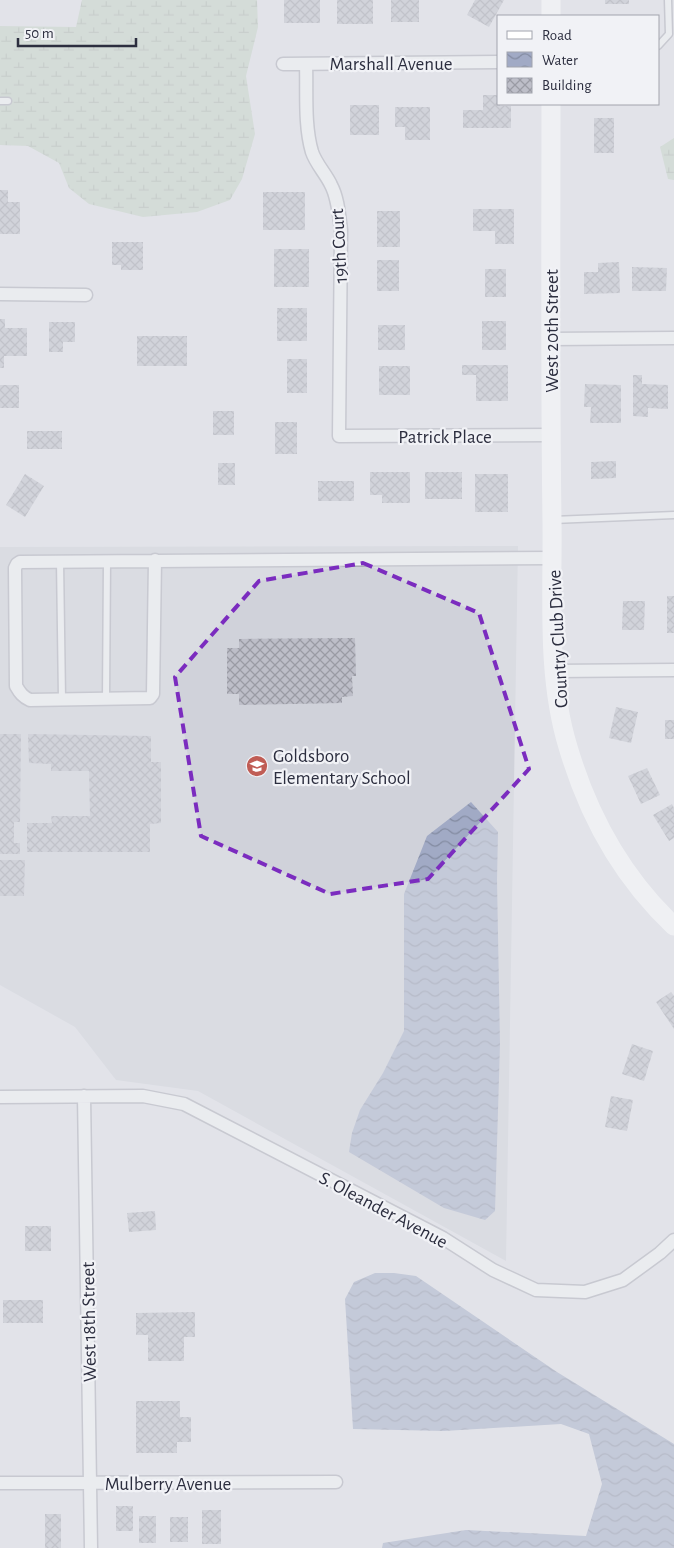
<svg xmlns="http://www.w3.org/2000/svg" width="674" height="1548" viewBox="0 0 674 1548" font-family="'Alegreya Sans',sans-serif">
<style>
.built{fill:#d0d2da}
.wetland{fill:url(#wetland-marsh)}
.water{fill:url(#water-waves)}
.building{fill:url(#building-cross-hatch)}
.lines{fill:none;stroke-linecap:round;stroke-linejoin:round}
.lane-casing{stroke:#a8a9b3;stroke-width:9}
.street-casing{stroke:#a8a9b3;stroke-width:15}
.lane{stroke:#f4f5f7;stroke-width:6}
.street{stroke:#f4f5f7;stroke-width:12}
.secondary{stroke:#fff;stroke-width:19}
.marked{fill:none;stroke:#7b2cbf;stroke-width:4;stroke-dasharray:10 6;stroke-linejoin:round}
.labels{text-anchor:middle;stroke-width:4.5;stroke-linejoin:round;paint-order:stroke}
.street-label{font-size:19px;fill:#2c2e3f;stroke:#f1f2f6}
.poi-label{font-size:19px;fill:#2c2e3f;stroke:#f1f2f6;text-anchor:start}
</style>
<defs>
<pattern id="wetland-marsh" width="20" height="14" patternUnits="userSpaceOnUse" patternTransform="scale(1.25)"><rect width="20" height="14" fill="#c4d2c4"/><path d="M1 5h8M5 5V1M11 12h8M15 12V8" fill="none" stroke="#a9b5a9"/></pattern>
<pattern id="water-waves" width="16" height="10" patternUnits="userSpaceOnUse" patternTransform="scale(1.25)"><rect width="16" height="10" fill="#a1aac5"/><path d="M0 5q4-4 8 0t8 0" fill="none" stroke="#838ba1"/></pattern>
<pattern id="building-cross-hatch" width="8" height="8" patternUnits="userSpaceOnUse" patternTransform="scale(1.25)"><rect width="8" height="8" fill="#bdbec8"/><path d="M0 0l8 8M0 8l8-8" fill="none" stroke="#9a9ba4"/></pattern>
</defs>
<rect width="100%" height="100%" fill="#e2e3e9"/>
<path class="built" d="M 518,546 L 506,1261 L 198,1091 L 116,1080 L 75,1027 L 0,985 L 0,547 Z"/>
<path class="wetland" d="M 82,0 L 257,0 L 258,27 L 246,76 L 255,134 L 242,179 L 230,200 L 197,212 L 143,217 L 89,204 L 69,188 L 59,163 L 28,146 L 0,145 L 0,26 L 76,27 Z
M 674,138 L 674,180 L 668,179 L 660,147 Z"/>
<path class="water" d="M 471,802 L 498,832 L 497,880 L 500,1044 L 495,1211 L 485,1220 L 444,1208 L 349,1152 L 352,1133 L 360,1110 L 383,1073 L 404,1031 L 404,894 L 427,836 Z
M 375,1273 L 394,1273 L 416,1276 L 557,1372 L 674,1444 L 674,1548 L 382,1548 L 383,1543 L 466,1530 L 586,1536 L 602,1484 L 589,1434 L 561,1424 L 444,1431 L 353,1429 L 345,1299 L 354,1282 Z"/>
<path class="building" d="M 284,0 L 320,0 L 320,23 L 284,23 Z
M 337,0 L 373,0 L 373,24 L 337,24 Z
M 391,0 L 419,0 L 419,22 L 391,22 Z
M 475,0 L 504,0 L 489,27 L 467,15 Z
M 605,0 L 629,0 L 629,4 L 605,4 Z
M 483,95 L 498,95 L 498,104 L 500,104 L 500,106 L 511,106 L 511,128 L 463,128 L 463,110 L 483,110 Z
M 350,105 L 379,105 L 379,135 L 350,135 Z
M 395,107 L 430,107 L 430,140 L 405,140 L 405,127 L 395,127 Z
M 594,118 L 614,118 L 614,153 L 594,153 Z
M 0,190 L 8,190 L 8,202 L 20,202 L 20,234 L 0,234 Z
M 263,192 L 305,192 L 305,230 L 263,230 Z
M 473,209 L 514,209 L 514,244 L 495,244 L 495,231 L 473,231 Z
M 377,211 L 400,211 L 400,247 L 377,247 Z
M 112,242 L 143,242 L 143,270 L 121,270 L 121,265 L 112,265 Z
M 274,249 L 309,249 L 309,287 L 274,287 Z
M 377,260 L 399,260 L 399,291 L 377,291 Z
M 619,262 L 620,293 L 584,294 L 584,272 L 598,272 L 598,263 Z
M 632,267 L 667,268 L 666,291 L 632,291 Z
M 485,269 L 506,269 L 506,297 L 485,297 Z
M 277,308 L 307,308 L 307,341 L 277,341 Z
M 0,319 L 5,319 L 5,328 L 27,328 L 27,356 L 4,356 L 4,368 L 0,368 Z
M 482,321 L 506,321 L 506,350 L 482,350 Z
M 49,322 L 75,322 L 75,342 L 63,342 L 63,352 L 49,352 Z
M 378,325 L 405,325 L 405,350 L 378,350 Z
M 137,336 L 187,336 L 187,366 L 137,366 Z
M 287,359 L 307,359 L 307,393 L 287,393 Z
M 462,365 L 508,365 L 508,401 L 476,401 L 476,375 L 462,375 Z
M 379,366 L 410,366 L 410,395 L 379,395 Z
M 633,375 L 642,375 L 642,384 L 668,385 L 668,409 L 648,408 L 648,417 L 633,416 Z
M 585,384 L 621,385 L 621,423 L 590,423 L 591,407 L 584,407 Z
M 0,385 L 19,385 L 19,408 L 0,408 Z
M 213,411 L 234,411 L 234,435 L 213,435 Z
M 275,422 L 297,422 L 297,454 L 275,454 Z
M 27,431 L 62,431 L 62,449 L 27,449 Z
M 616,461 L 616,478 L 591,479 L 591,462 Z
M 218,463 L 235,463 L 235,485 L 218,485 Z
M 370,472 L 410,472 L 410,503 L 382,503 L 382,495 L 370,495 Z
M 425,472 L 462,472 L 462,499 L 425,499 Z
M 25,474 L 44,486 L 25,517 L 6,505 Z
M 475,474 L 508,474 L 508,512 L 475,512 Z
M 318,481 L 354,481 L 354,501 L 318,501 Z
M 667,596 L 674,596 L 674,633 L 667,633 Z
M 623,601 L 645,601 L 644,630 L 622,630 Z
M 355,638 L 356,676 L 352,676 L 353,696 L 342,697 L 342,703 L 239,705 L 239,694 L 227,694 L 227,648 L 239,648 L 239,639 Z
M 616,707 L 638,712 L 631,743 L 609,738 Z
M 665,720 L 674,720 L 674,739 L 665,739 Z
M 0,734 L 21,734 L 20,822 L 14,822 L 14,843 L 20,843 L 20,854 L 0,854 Z
M 28,734 L 151,736 L 151,762 L 161,762 L 161,823 L 150,824 L 150,852 L 27,852 L 27,823 L 52,823 L 51,816 L 90,816 L 89,771 L 51,771 L 51,764 L 29,763 Z
M 647,768 L 660,795 L 641,804 L 628,776 Z
M 672,804 L 674,808 L 674,838 L 669,841 L 653,815 Z
M 0,860 L 25,860 L 24,896 L 0,896 Z
M 671,992 L 674,996 L 674,1029 L 656,1002 Z
M 632,1044 L 653,1051 L 644,1081 L 622,1074 Z
M 611,1096 L 633,1100 L 627,1131 L 605,1127 Z
M 155,1211 L 156,1230 L 129,1232 L 127,1213 Z
M 25,1226 L 51,1226 L 51,1251 L 25,1251 Z
M 3,1300 L 43,1300 L 43,1323 L 3,1323 Z
M 195,1312 L 195,1337 L 184,1337 L 184,1361 L 148,1361 L 148,1335 L 136,1335 L 136,1313 Z
M 136,1401 L 180,1401 L 180,1417 L 191,1417 L 191,1442 L 177,1442 L 177,1453 L 136,1453 Z
M 116,1506 L 133,1506 L 133,1531 L 116,1531 Z
M 202,1510 L 221,1510 L 221,1544 L 202,1544 Z
M 45,1514 L 61,1514 L 61,1548 L 45,1548 Z
M 139,1516 L 156,1516 L 156,1543 L 139,1543 Z
M 170,1517 L 188,1517 L 188,1542 L 170,1542 Z"/>
<g class="lines">
<g class="lane-casing">
<path id="lane" d="M 658,46 L 669,34 L 668,0
M 0,101 L 8,101
M 553,520 L 674,515
M 60,561 L 62,699
M 106,699 L 107,561"/>
</g>
<g class="street-casing">
<path id="street" d="M 283,64 L 498,62
M 306,64 C 307,91 304,125 312,152 C 316,164 326,174 331,185 C 338,198 339,215 341,230 L 339,436 L 551,435
M 0,294 L 86,295
M 551,339 L 674,338
M 155,560 L 153,694 L 150,698 L 30,700 C 23,697 20,693 16,686 L 15,568 L 17,564 L 20,562 L 553,558
M 554,671 L 674,670
M 84,1096 L 91,1548
M 0,1097 L 143,1096 L 184,1104 L 443,1238 L 493,1270 L 536,1290 L 585,1292 L 623,1280 L 660,1253 L 674,1240
M 0,1483 L 336,1482"/>
</g>
<use href="#lane" class="lane"/>
<use href="#street" class="street"/>
<path class="secondary" d="M 551,0 L 551,16
M 551,104 C 551,243 550,382 552,521 C 553,595 546,675 568,747 C 588,815 623,878 674,926"/>
</g>
<path d="M0 0H674V1548H0ZM 363,563 L 479,613 L 529,769 L 428,879 L 330,894 L 201,836 L 175,677 L 259,581 Z" fill="#e2e3e9" fill-opacity=".55" fill-rule="evenodd"/>
<path class="marked" d="M 363,563 L 479,613 L 529,769 L 428,879 L 330,894 L 201,836 L 175,677 L 259,581 Z"/>
<defs>
<g id="school-disc" transform="scale(1.125)"><circle r="9.5" fill="#c05d55" stroke="#f1f2f6"/><path d="M0-5L7-2L0 1L-7-2ZM-4 1L0 2.5L4 1V4Q0 6-4 4Z" fill="#fff"/></g>
</defs>
<g fill-rule="evenodd">
<use href="#school-disc" x="257" y="766"/>
</g>
<g class="labels">
<g class="street-label">
<text x="391" y="70">Marshall Avenue</text>
<text transform="translate(338 246) rotate(-93)" y="7">19th Court</text>
<text transform="translate(551 331) rotate(-90)" y="7">West 20th Street</text>
<text x="445" y="443">Patrick Place</text>
<text transform="translate(557 639) rotate(-93)" y="7">Country Club Drive</text>
<text transform="translate(384 1209) rotate(28)" y="7">S. Oleander Avenue</text>
<text transform="translate(88 1322) rotate(-91)" y="7">West 18th Street</text>
<text x="168" y="1490">Mulberry Avenue</text>
</g>
<g class="poi-label">
<text x="273" y="762">Goldsboro<tspan x="273" dy="22">Elementary School</tspan></text>
</g>
</g>
<rect x="497" y="15" width="162" height="90" fill="#f1f2f6" stroke="#a2a4ad"/>
<rect x="507" y="31" width="25" height="8" fill="#ffffff" stroke="#a2a4ad"/>
<text x="542" y="40" font-size="15" fill="#2c2e3f">Road</text>
<rect x="507" y="52" width="25" height="15" fill="url(#water-waves)" stroke="#a2a4ad"/>
<text x="542" y="65" font-size="15" fill="#2c2e3f">Water</text>
<rect x="507" y="78" width="25" height="15" fill="url(#building-cross-hatch)" stroke="#a2a4ad"/>
<text x="542" y="90" font-size="15" fill="#2c2e3f">Building</text>
<path d="M18 38v8h118v-8" fill="none" stroke="#2c2e3f" stroke-width="2.5"/>
<text x="25" y="38" font-size="15" fill="#2c2e3f" stroke="#f1f2f6" stroke-width="4" paint-order="stroke">50 m</text>
</svg>
